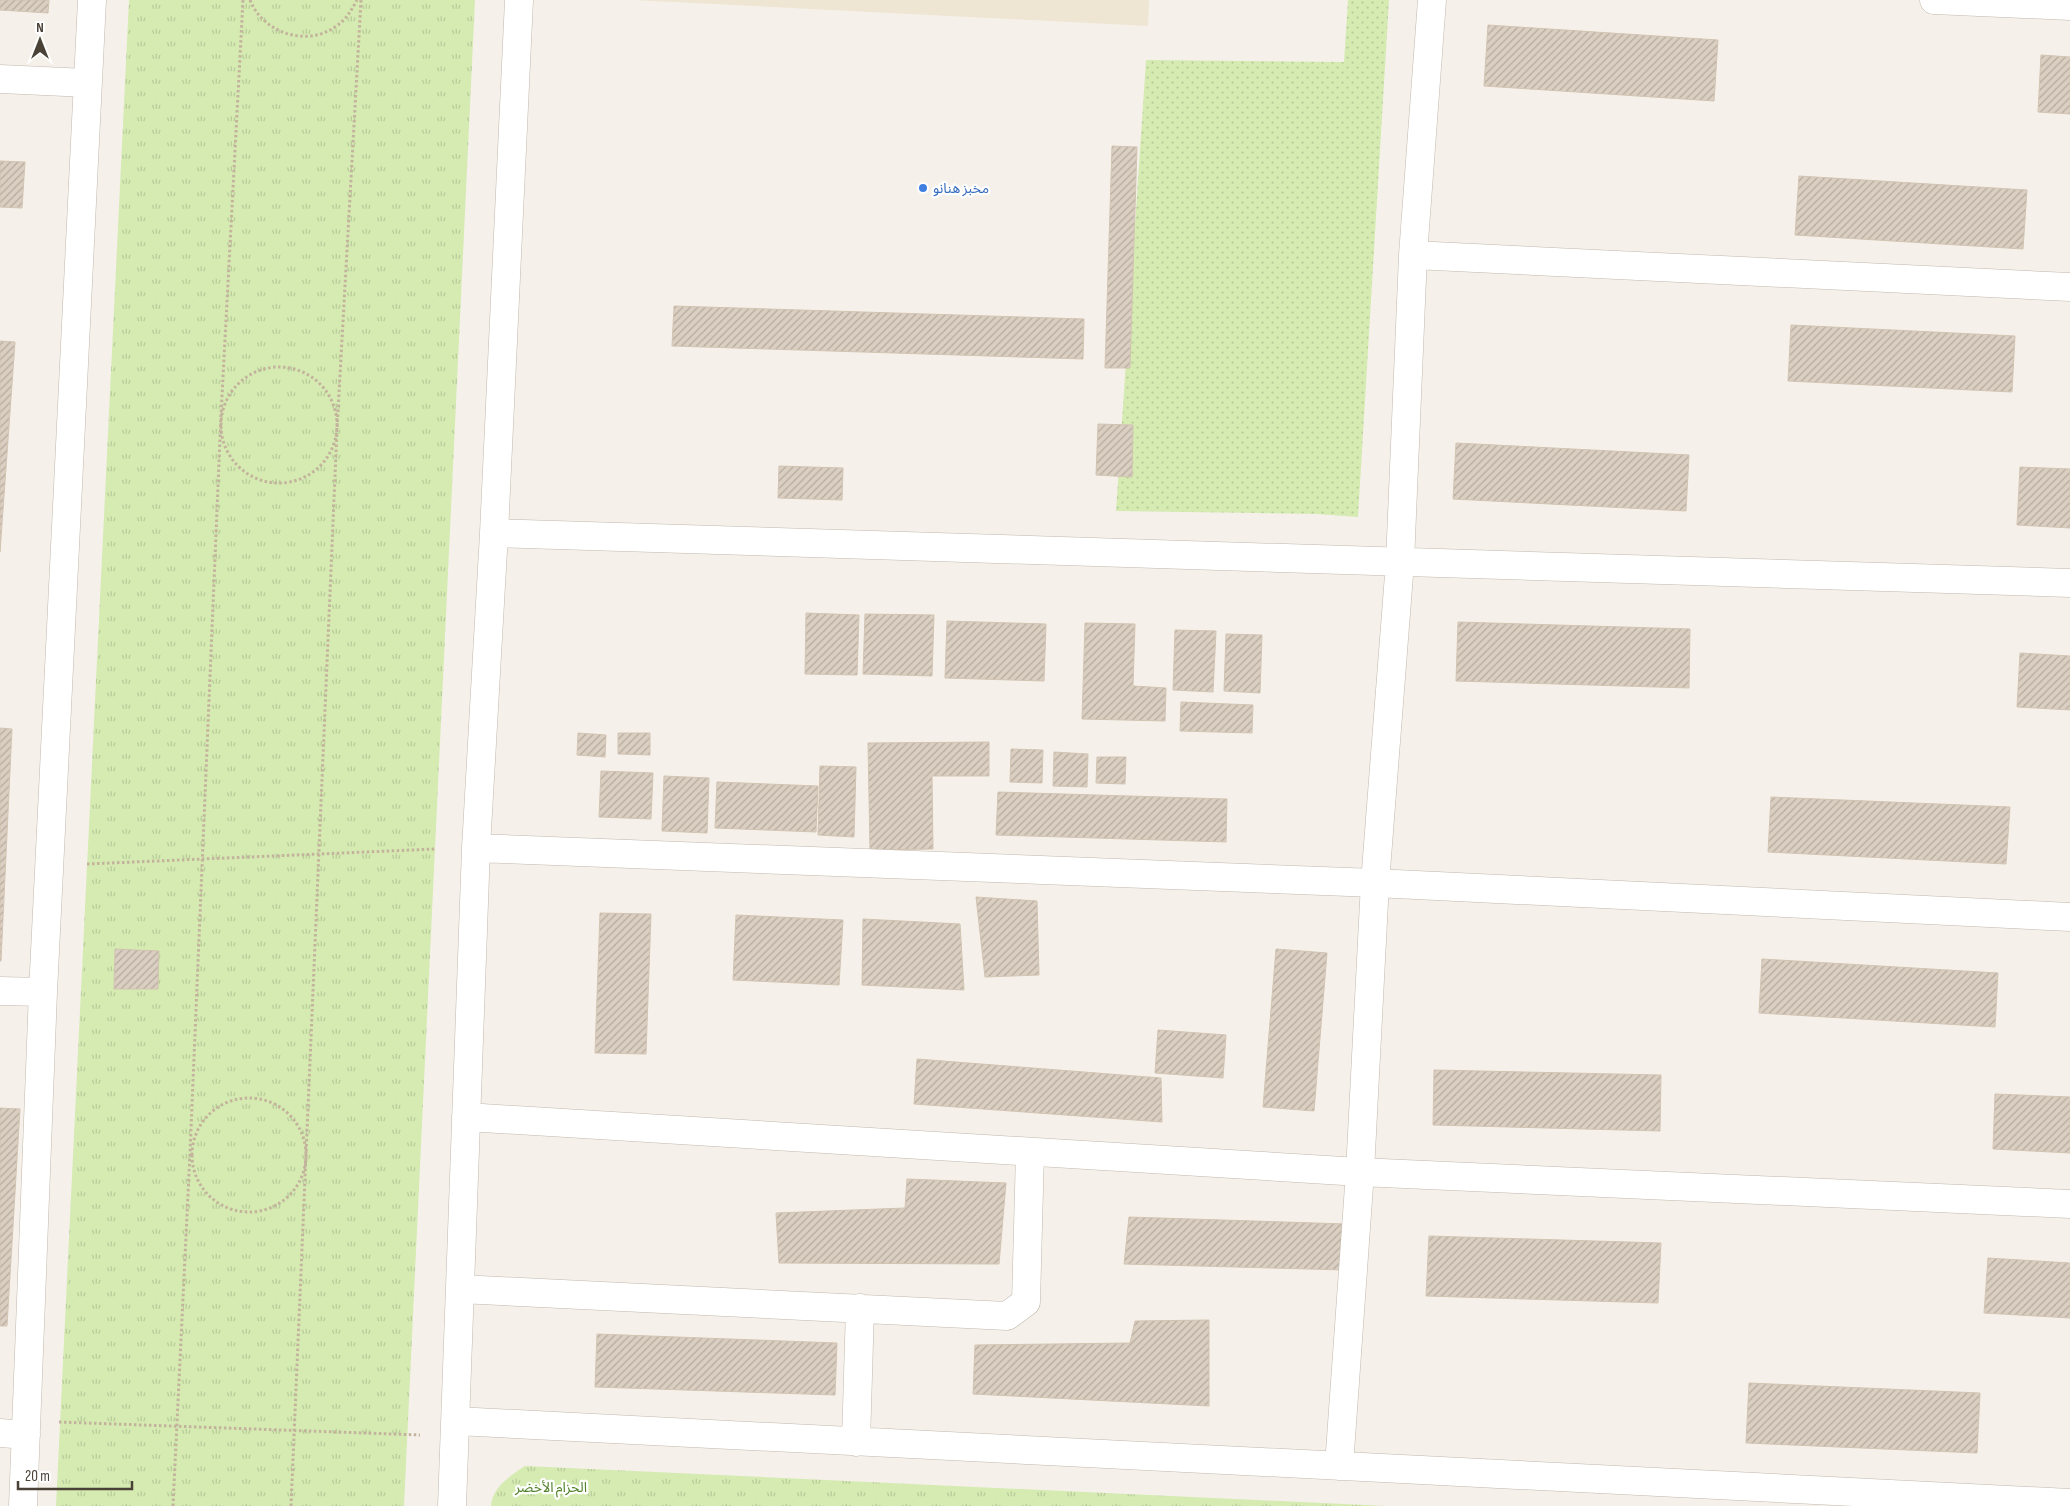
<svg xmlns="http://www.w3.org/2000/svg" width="2070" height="1506" viewBox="0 0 2070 1506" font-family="'Sofia Sans Condensed','Noto Sans Arabic',sans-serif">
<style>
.education{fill:#efe5d3}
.grass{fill:url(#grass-dots)}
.park{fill:url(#park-tufts)}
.building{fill:url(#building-hatch);stroke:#d3c4b2}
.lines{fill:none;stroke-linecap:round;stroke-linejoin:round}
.street-casing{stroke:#c2b8ac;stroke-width:29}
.path{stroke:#c4b39c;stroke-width:3;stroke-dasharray:2.5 2.5;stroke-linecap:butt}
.street{stroke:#fff;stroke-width:28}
.shop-dot{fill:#3f7fe0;stroke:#fff;stroke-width:2}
.labels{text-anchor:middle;stroke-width:4.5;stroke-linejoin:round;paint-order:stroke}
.shop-label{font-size:14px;fill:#366cbe;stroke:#fff;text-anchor:start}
.park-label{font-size:14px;fill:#4e7f27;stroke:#fff}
</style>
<defs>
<pattern id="grass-dots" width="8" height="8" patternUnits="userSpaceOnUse" patternTransform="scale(1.25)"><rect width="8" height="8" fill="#d5ebb2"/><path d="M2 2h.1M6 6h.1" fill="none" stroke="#b8cb9a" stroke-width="1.8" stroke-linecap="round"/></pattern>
<pattern id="park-tufts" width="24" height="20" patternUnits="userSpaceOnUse" patternTransform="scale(1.25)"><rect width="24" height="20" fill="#d5ebb2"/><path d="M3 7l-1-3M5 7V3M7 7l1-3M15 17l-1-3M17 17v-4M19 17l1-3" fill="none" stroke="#b8cb9a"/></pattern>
<pattern id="building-hatch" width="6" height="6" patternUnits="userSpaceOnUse" patternTransform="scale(1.25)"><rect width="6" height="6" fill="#dbcfc2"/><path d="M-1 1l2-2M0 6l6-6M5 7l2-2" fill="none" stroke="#b4aa9e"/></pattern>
</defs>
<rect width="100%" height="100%" fill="#f5f1ea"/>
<path class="education" d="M 633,0 L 1149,0 L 1148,26 Z"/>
<path class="grass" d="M 1348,0 L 1389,0 L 1358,517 L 1317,514 L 1116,511 L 1146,60 L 1344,62 Z"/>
<path class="park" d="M 129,0 L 475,0 L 404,1506 L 56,1506 Z
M 525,1466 L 1386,1506 L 491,1506 C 492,1487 510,1476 525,1466 Z"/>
<path class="building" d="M 0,0 L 49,0 L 48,13 L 0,10 Z
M 1488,25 L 1718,40 L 1714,101 L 1484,86 Z
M 2041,55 L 2070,57 L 2070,114 L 2038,112 Z
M 1112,146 L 1137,147 L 1130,368 L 1105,368 Z
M 0,161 L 25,162 L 22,208 L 0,207 Z
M 1799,176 L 2027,190 L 2023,249 L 1795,235 Z
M 674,306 L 1084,319 L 1083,359 L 672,346 Z
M 1791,325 L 2015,336 L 2012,392 L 1788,381 Z
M 0,341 L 15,342 L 0,552 Z
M 1098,424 L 1133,425 L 1132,477 L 1096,475 Z
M 1456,443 L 1689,455 L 1686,511 L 1453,499 Z
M 779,466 L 843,468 L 842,500 L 778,498 Z
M 2020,467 L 2070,469 L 2070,528 L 2017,525 Z
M 806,613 L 859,615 L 857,675 L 805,674 Z
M 865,614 L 934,615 L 932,676 L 863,674 Z
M 947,621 L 1046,624 L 1044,681 L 945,678 Z
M 1458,622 L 1690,629 L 1689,688 L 1456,681 Z
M 1085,623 L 1135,624 L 1133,686 L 1166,688 L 1165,721 L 1082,719 Z
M 1175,630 L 1216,631 L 1213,692 L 1173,690 Z
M 1226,634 L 1262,635 L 1260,693 L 1224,691 Z
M 2020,653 L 2070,656 L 2070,710 L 2017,707 Z
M 1181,702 L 1253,705 L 1252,733 L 1180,731 Z
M 0,728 L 12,729 L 1,961 L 0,961 Z
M 578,733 L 606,735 L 605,757 L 577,755 Z
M 618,733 L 650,733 L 650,755 L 618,754 Z
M 989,742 L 989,776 L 932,776 L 933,849 L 870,850 L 868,743 Z
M 1011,749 L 1043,750 L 1042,783 L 1010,782 Z
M 1054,752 L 1088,754 L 1087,787 L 1053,786 Z
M 1097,757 L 1126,757 L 1125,784 L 1096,783 Z
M 820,766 L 856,767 L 854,837 L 818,835 Z
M 601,771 L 653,773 L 651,819 L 599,817 Z
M 664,776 L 709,778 L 707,833 L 662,831 Z
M 717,782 L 818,786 L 816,832 L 715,828 Z
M 998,792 L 1227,799 L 1226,842 L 996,835 Z
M 1771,797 L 2010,807 L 2006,864 L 1768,852 Z
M 976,897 L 1037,901 L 1039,975 L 985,977 Z
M 600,913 L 651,914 L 646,1054 L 595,1053 Z
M 736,915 L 843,920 L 839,985 L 733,980 Z
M 863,919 L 960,924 L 964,990 L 862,985 Z
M 115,949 L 159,951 L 158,989 L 114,989 Z
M 1276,949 L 1327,953 L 1314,1111 L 1263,1107 Z
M 1762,959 L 1998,973 L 1995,1027 L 1759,1013 Z
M 1158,1030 L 1226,1035 L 1223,1078 L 1155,1073 Z
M 917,1059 L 1161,1078 L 1162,1122 L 914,1104 Z
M 1434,1070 L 1661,1075 L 1660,1131 L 1433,1125 Z
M 1995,1094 L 2070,1097 L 2070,1153 L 1993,1149 Z
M 0,1108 L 20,1109 L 7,1326 L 0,1326 Z
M 907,1179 L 1006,1183 L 999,1264 L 779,1263 L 776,1213 L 905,1208 Z
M 1129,1217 L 1346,1224 L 1344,1270 L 1124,1264 Z
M 1429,1236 L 1661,1243 L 1658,1303 L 1426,1296 Z
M 1988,1258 L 2070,1263 L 2070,1318 L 1984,1313 Z
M 1209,1320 L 1209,1406 L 973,1394 L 975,1345 L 1130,1343 L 1135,1321 Z
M 597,1334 L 837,1343 L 835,1395 L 595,1387 Z
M 1749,1383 L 1980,1393 L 1977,1453 L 1746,1443 Z"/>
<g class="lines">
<g class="street-casing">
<path id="street" d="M 1934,0 L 2070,6
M 0,79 L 87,83
M 1413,255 L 2070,287
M 494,533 L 2070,583
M 476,848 L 1375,883 L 2070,917
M 0,991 L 43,992
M 466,1117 L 1360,1172 L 2070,1204
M 460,1289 L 1007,1316 L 1026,1302 L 1030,1152
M 456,1421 L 2070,1503
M 0,1433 L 26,1435
M 856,1442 L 860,1308
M 1339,1466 L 1360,1172 L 1375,883 L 1400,562 L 1413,255 L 1432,0
M 23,1506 L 43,992 L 92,0
M 452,1506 L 476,848 L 494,533 L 519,0"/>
</g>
<path class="path" d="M 250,0 C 263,33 306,47 335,27 C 346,20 351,11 357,0
M221 425a58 58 0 1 1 116 0a58 58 0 1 1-116 0Z
M 87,864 L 435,849
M192 1155a57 57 0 1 1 114 0a57 57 0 1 1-114 0Z
M 59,1422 L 420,1435
M 173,1506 L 190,1153 L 221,415 L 243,0
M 291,1506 L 337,429 L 361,0"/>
<use href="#street" class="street"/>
</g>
<circle class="shop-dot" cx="923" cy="188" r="5"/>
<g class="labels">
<g class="shop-label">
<text x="933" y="193">مخبز هنانو</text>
</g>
<g class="park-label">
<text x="551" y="1492">الحزام الأخضر</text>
</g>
</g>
<g transform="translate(40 40)" stroke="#ffffff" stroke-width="4" paint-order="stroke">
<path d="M0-4L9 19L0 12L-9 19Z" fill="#4a4237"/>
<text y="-8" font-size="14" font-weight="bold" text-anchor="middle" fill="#4a4237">N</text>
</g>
<path d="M18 1481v8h114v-8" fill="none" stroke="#4a4237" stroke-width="2.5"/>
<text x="25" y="1481" font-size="15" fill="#4a4237" stroke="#ffffff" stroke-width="4" paint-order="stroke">20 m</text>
</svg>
